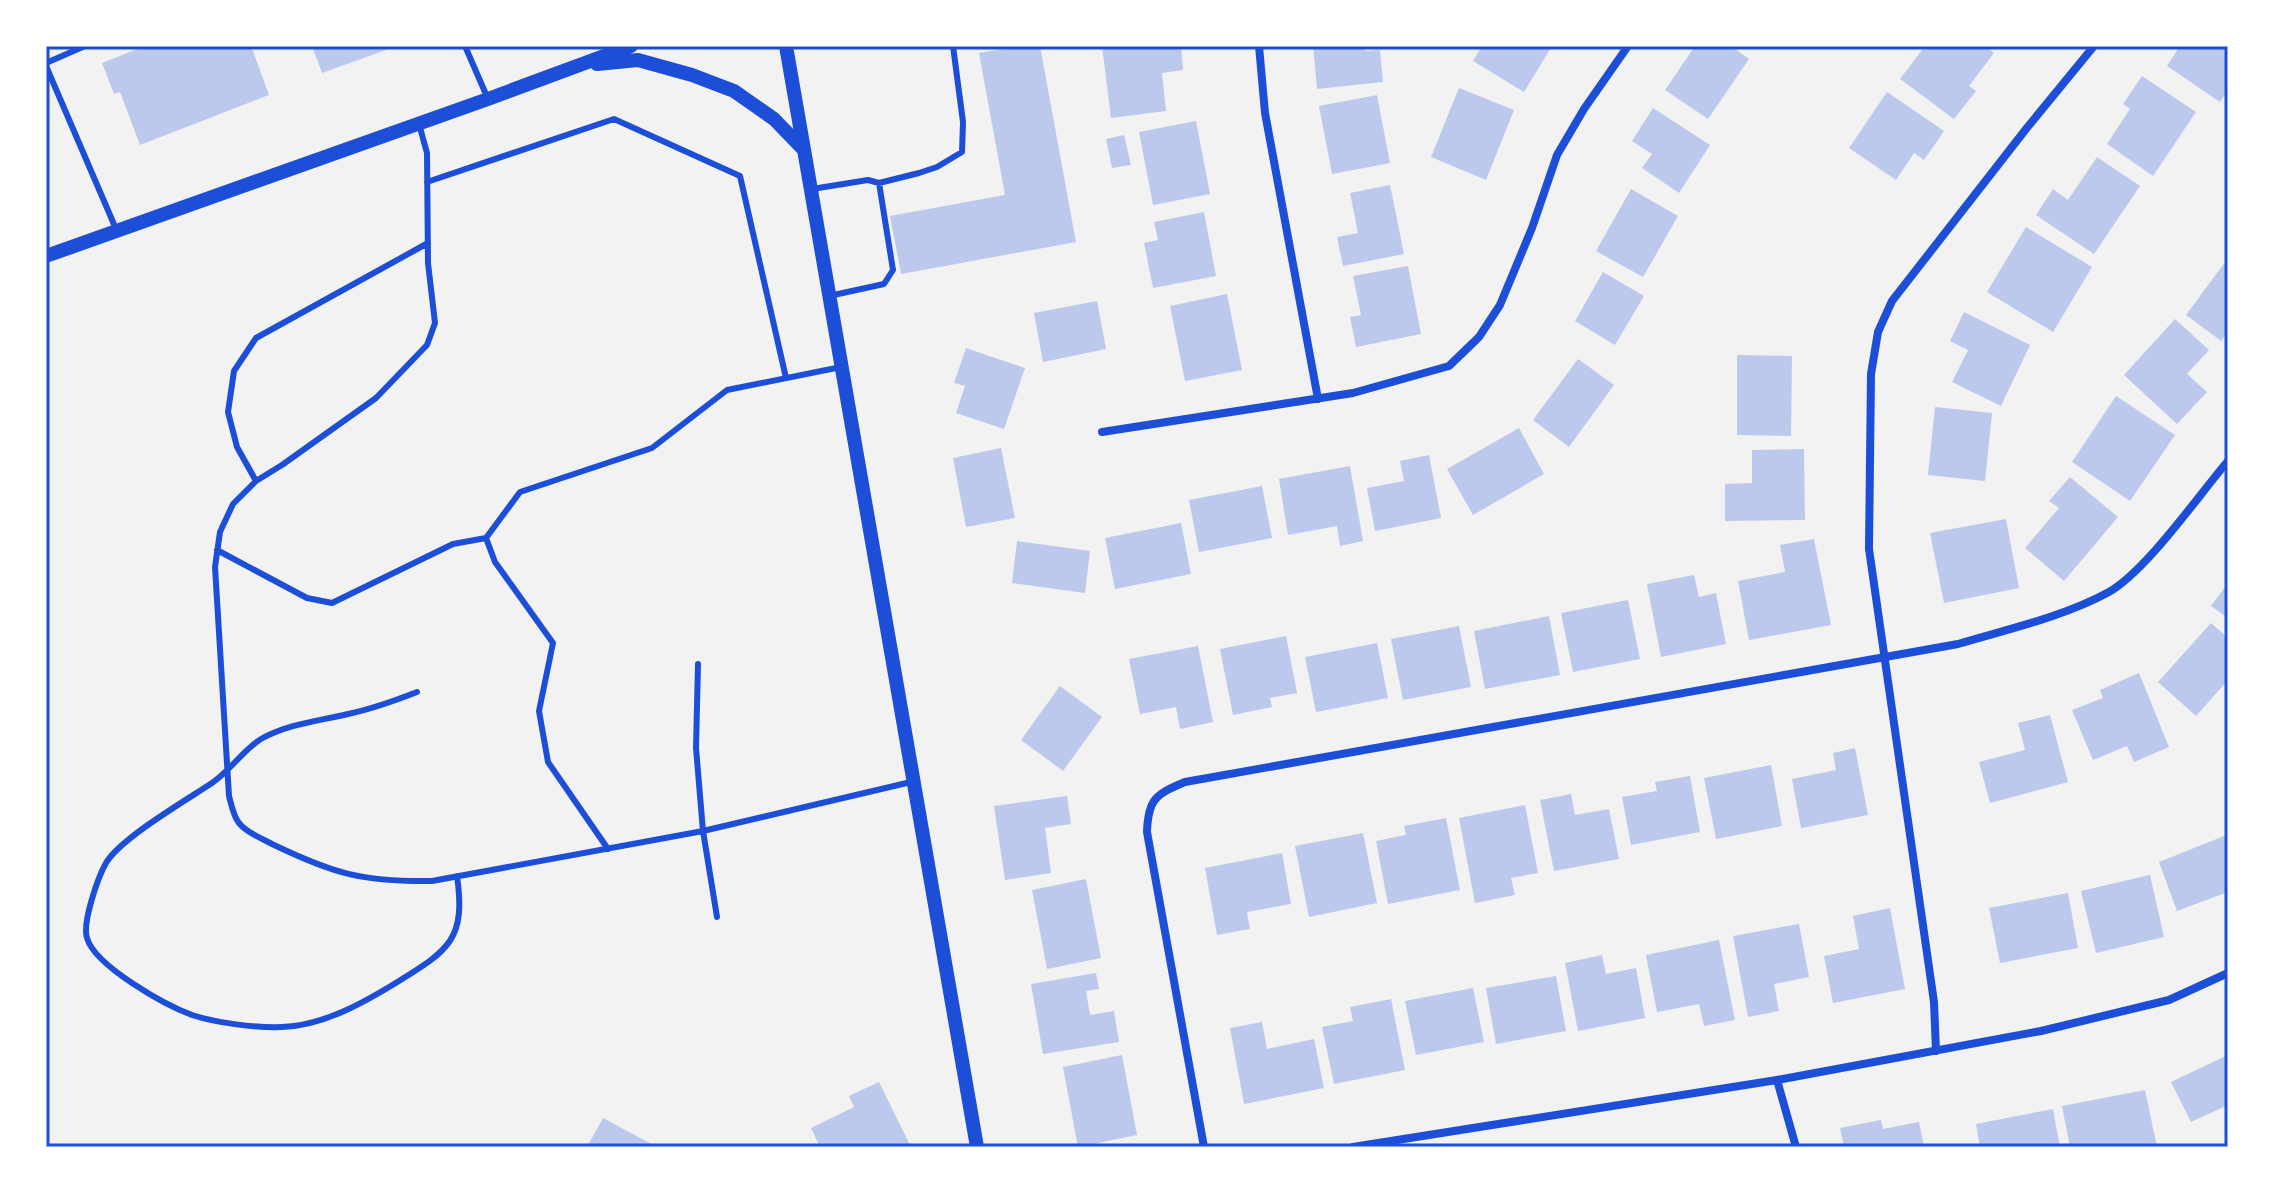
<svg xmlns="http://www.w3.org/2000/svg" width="2274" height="1193" viewBox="0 0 2274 1193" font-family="'DM Sans',sans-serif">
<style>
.building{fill:#bdc9ec}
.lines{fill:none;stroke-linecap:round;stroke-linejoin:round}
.service{stroke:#1d4ed8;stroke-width:6}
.minor{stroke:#1d4ed8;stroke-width:8}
.tertiary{stroke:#1d4ed8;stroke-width:14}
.neatline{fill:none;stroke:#1d4ed8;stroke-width:3}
</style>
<rect width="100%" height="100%" fill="#f2f2f2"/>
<path class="building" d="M 145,46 L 251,46 L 269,95 L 140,145 L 120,92 L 114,94 L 102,63 Z
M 312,46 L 397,46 L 322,73 Z
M 1020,46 L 1040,46 L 1076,242 L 901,274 L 890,216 L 1005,195 L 979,53 Z
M 1102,46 L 1181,46 L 1183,70 L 1162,73 L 1166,111 L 1111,118 Z
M 1313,46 L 1364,46 L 1365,51 L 1380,50 L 1383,82 L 1317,89 Z
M 1482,46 L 1552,46 L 1524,92 L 1473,61 Z
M 1695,46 L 1731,46 L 1749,59 L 1708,119 L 1665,90 Z
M 1925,46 L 1985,46 L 1994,53 L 1969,86 L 1976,91 L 1954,119 L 1900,79 Z
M 2180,46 L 2228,46 L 2228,90 L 2220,102 L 2167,66 Z
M 2142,76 L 2196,112 L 2153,176 L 2107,144 L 2130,109 L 2123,104 Z
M 1459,88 L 1514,110 L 1486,180 L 1431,157 Z
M 1887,92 L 1944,131 L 1924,160 L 1914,153 L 1896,180 L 1849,148 Z
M 1377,95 L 1390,163 L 1332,174 L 1319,106 Z
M 1653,108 L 1710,145 L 1679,193 L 1642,168 L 1652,154 L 1632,141 Z
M 1196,121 L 1210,194 L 1153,205 L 1139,132 Z
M 1124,135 L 1131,165 L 1112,168 L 1106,139 Z
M 2097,157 L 2140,186 L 2094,254 L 2036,215 L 2053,189 L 2068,200 Z
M 1390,185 L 1404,254 L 1343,266 L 1337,237 L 1358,233 L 1350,193 Z
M 1631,189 L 1678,216 L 1643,277 L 1596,251 Z
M 1204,212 L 1216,276 L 1153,288 L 1144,243 L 1158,240 L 1154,222 Z
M 2026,227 L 2092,267 L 2053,332 L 1987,292 Z
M 2228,258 L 2228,331 L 2221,341 L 2186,315 Z
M 1408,266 L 1421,334 L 1356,347 L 1350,317 L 1361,315 L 1353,276 Z
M 1603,272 L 1644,296 L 1615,345 L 1575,321 Z
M 1227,294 L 1242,370 L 1185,381 L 1170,306 Z
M 1097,301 L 1106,349 L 1043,362 L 1034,313 Z
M 1964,312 L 2030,345 L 2001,406 L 1952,382 L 1968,350 L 1950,341 Z
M 2175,319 L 2209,350 L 2187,374 L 2207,392 L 2177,424 L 2124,375 Z
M 966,348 L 1025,368 L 1004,429 L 956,413 L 965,386 L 954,383 Z
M 1737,355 L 1792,356 L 1791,436 L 1737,435 Z
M 1578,359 L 1614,385 L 1569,447 L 1533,420 Z
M 2116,396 L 2175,435 L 2130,501 L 2072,462 Z
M 1935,407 L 1992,413 L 1985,481 L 1928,475 Z
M 1519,428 L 1544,474 L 1473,515 L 1447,469 Z
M 1001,448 L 1015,518 L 966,527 L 953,458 Z
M 1804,449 L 1805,520 L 1725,521 L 1725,484 L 1752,483 L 1752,450 Z
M 1429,455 L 1441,518 L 1375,531 L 1367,488 L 1404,481 L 1400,461 Z
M 1350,466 L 1363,541 L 1340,546 L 1337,526 L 1288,535 L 1279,479 Z
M 2070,477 L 2118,517 L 2064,581 L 2025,548 L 2059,508 L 2049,501 Z
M 1262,486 L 1272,538 L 1199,552 L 1189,500 Z
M 2006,519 L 2019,588 L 1944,603 L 1930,533 Z
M 1181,523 L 1191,574 L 1115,589 L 1105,538 Z
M 1814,539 L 1831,625 L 1749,640 L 1738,581 L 1785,572 L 1780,545 Z
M 1017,541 L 1090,551 L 1085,593 L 1012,583 Z
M 1694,575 L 1699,597 L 1716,593 L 1726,644 L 1661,657 L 1647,584 Z
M 2228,583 L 2228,618 L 2211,606 Z
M 1628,600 L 1640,659 L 1573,672 L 1561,613 Z
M 1549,616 L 1560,675 L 1485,689 L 1474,631 Z
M 2211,623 L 2228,638 L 2228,680 L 2196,716 L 2158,682 Z
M 1459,626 L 1471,687 L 1403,700 L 1391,639 Z
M 1286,636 L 1297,693 L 1270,698 L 1272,707 L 1233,715 L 1220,649 Z
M 1377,643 L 1388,698 L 1316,712 L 1305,657 Z
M 1198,646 L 1213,722 L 1180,729 L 1176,707 L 1140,714 L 1129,659 Z
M 2139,673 L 2169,747 L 2134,762 L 2127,746 L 2093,760 L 2072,710 L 2103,698 L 2100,690 Z
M 1060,686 L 1102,717 L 1063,771 L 1021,740 Z
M 2050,715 L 2068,782 L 1990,803 L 1979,762 L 2025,750 L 2018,723 Z
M 1855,748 L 1868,815 L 1801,828 L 1792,779 L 1836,770 L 1833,753 Z
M 1771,765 L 1782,826 L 1716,839 L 1704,778 Z
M 1690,776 L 1700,832 L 1631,845 L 1622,797 L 1657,791 L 1655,782 Z
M 1571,794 L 1575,815 L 1609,809 L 1619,859 L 1554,871 L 1540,800 Z
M 1067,796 L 1071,824 L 1045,828 L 1051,873 L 1005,880 L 994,806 Z
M 1525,805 L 1538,873 L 1511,878 L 1515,895 L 1475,903 L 1459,818 Z
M 1446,818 L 1460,890 L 1388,904 L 1376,841 L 1406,835 L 1404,826 Z
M 1363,833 L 1377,903 L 1309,917 L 1295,846 Z
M 2224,836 L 2228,846 L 2228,892 L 2177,911 L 2159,862 Z
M 1282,853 L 1291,904 L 1247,912 L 1250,929 L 1217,935 L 1205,868 Z
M 2150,875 L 2164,937 L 2096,953 L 2081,891 Z
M 1086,879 L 1101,958 L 1047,969 L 1032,890 Z
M 2068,893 L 2078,948 L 2000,963 L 1989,908 Z
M 1890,908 L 1905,989 L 1833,1003 L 1824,956 L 1859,949 L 1853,916 Z
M 1799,924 L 1809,977 L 1774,984 L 1779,1011 L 1748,1017 L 1733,936 Z
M 1719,940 L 1735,1020 L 1704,1026 L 1699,1004 L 1657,1012 L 1646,955 Z
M 1602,955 L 1606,974 L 1636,968 L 1645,1018 L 1578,1031 L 1565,963 Z
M 1096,973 L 1099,989 L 1086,991 L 1090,1015 L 1114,1011 L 1119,1042 L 1043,1054 L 1031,984 Z
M 1556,976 L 1566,1031 L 1496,1044 L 1486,988 Z
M 1473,988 L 1484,1042 L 1416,1055 L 1405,1001 Z
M 1391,999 L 1405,1070 L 1334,1084 L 1322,1027 L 1353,1021 L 1350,1007 Z
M 1262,1022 L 1267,1049 L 1314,1039 L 1324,1088 L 1244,1104 L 1230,1028 Z
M 1122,1055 L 1137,1135 L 1078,1147 L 1063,1067 Z
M 2228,1055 L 2228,1105 L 2191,1122 L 2171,1082 Z
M 879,1082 L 911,1147 L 820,1147 L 811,1128 L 854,1107 L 849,1096 Z
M 2145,1090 L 2157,1147 L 2070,1147 L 2062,1106 Z
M 2053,1109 L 2060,1147 L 1980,1147 L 1976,1124 Z
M 603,1118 L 657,1147 L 587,1147 Z
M 1881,1120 L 1883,1129 L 1919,1122 L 1924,1147 L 1844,1147 L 1840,1128 Z"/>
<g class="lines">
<path class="service" d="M 465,46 L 488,99
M 46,63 L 85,46
M 46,66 L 116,229
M 419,124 L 427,153 L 428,263 L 435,323 L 427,345 L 376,398 L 282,465 L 256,481 L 233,504 L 220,532 L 215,567 L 229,796 C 231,804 233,813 237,820 C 243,831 261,838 272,844 C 334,874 363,882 432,881 L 703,831 L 911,782
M 427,182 L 614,119 L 740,176 L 786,378
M 812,189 L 868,180 L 879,183 L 919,173 L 937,167 L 962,152 L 963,122 L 953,46
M 829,296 L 884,284 L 893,270 L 879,183
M 256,481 L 237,447 L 228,412 L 234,371 L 256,338 L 428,243
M 217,550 L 307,598 L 332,603 L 453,544 L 486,538
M 698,664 L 696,748 L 703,831 L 717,917
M 417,692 C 394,701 372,709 348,714 C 318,721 288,724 261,739 C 244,749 230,771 212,783 C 185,801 121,838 106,863 C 98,877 82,923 87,938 C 95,966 165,1005 192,1015 C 216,1023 256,1028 282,1027 C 323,1026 365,1002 399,981 C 449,950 466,939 457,876
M 608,849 L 548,762 L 539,711 L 553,643 L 495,562 L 486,538 L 520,492 L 652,448 L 727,390 L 841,367"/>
<path class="minor" d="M 1259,46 L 1265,113 L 1318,399
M 1102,432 L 1353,393 L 1449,366 L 1479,337 L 1500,305 L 1532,228 L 1557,155 L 1584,109 L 1628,46
M 1936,1051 L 1934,1002 L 1869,549 L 1871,374 L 1878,332 L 1892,301 L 2026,129 L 2094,46
M 1777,1080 L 1796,1147
M 1204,1147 L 1147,832 C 1148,799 1156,794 1185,782 L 1958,644 C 2008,629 2063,617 2109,592 C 2147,570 2198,496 2228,461
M 1353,1147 L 1777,1080 L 2041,1031 L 2169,1000 L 2228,973"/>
<path class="tertiary" d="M 786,46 L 977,1147
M 597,64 L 638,60 L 692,75 L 734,91 L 774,119 L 804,150
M 46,256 L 488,99 L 631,46"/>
</g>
<rect width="2274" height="1193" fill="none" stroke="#ffffff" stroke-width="96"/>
<rect x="48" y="48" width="2178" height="1097" class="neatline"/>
</svg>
